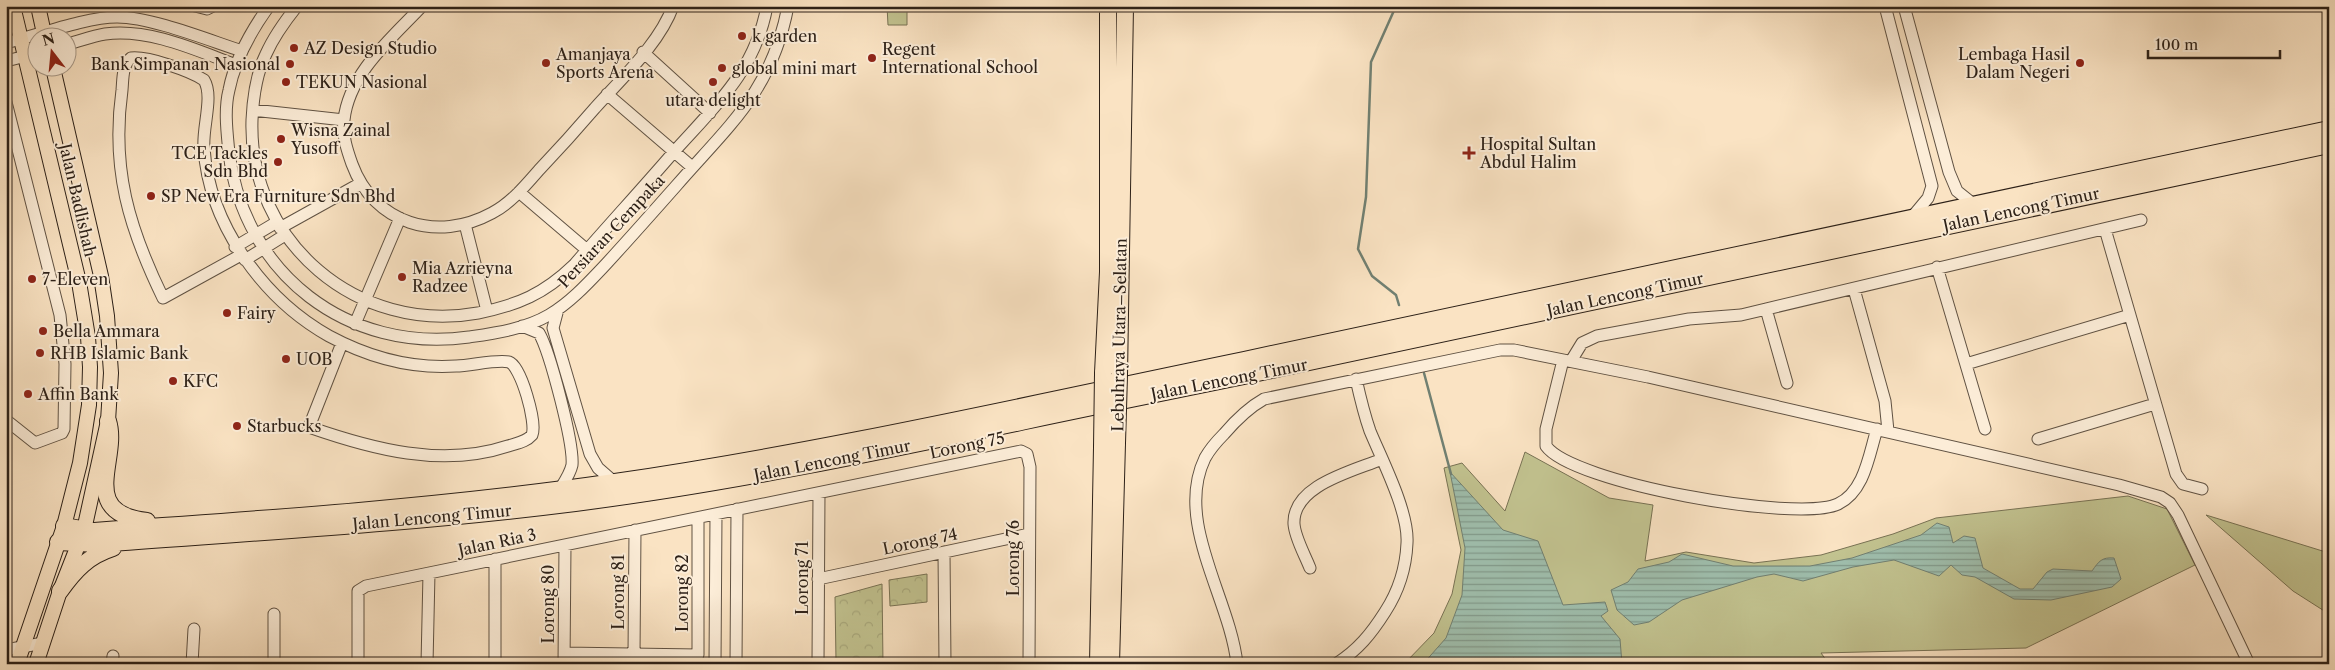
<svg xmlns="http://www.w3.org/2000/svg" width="2335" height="670" viewBox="0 0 2335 670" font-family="'Libre Caslon Text',serif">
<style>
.grass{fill:#c2c390;stroke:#787254}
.forest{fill:url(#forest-crowns);stroke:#787254}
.water{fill:url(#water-rules);stroke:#718072}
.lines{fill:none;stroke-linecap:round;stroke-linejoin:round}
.stream{stroke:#718072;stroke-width:2.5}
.minor-casing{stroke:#605243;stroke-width:13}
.major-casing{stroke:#2d2118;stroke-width:16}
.highway-casing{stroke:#2d2118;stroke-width:18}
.minor{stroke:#fcedd8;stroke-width:11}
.major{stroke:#fae3c3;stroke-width:14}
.highway{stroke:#fae3c3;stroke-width:16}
.highway-bridge-casing{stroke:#2d2118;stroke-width:18;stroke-linecap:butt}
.highway-bridge{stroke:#fae3c3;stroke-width:16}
.poi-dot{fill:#8f2418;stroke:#fcedd8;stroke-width:2}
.labels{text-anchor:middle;stroke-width:4;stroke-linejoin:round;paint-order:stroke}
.poi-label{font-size:16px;fill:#2d2118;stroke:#fcedd8;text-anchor:start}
.street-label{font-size:16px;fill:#2d2118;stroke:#fcedd8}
</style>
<defs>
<pattern id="forest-crowns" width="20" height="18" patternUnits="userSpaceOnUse" patternTransform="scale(1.25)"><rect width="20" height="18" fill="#c2c390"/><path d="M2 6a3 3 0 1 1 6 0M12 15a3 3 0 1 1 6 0" fill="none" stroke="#a7a77b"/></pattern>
<pattern id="water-rules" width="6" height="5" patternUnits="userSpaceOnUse" patternTransform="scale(1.25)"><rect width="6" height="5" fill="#9fbfae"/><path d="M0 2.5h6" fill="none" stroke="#829b8d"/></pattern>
</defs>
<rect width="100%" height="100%" fill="#fae3c3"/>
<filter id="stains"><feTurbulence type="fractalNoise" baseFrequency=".004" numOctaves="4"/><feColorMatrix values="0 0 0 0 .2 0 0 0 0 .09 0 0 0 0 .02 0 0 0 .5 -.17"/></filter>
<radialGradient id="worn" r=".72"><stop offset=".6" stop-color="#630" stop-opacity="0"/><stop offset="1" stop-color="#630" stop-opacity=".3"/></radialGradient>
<path class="grass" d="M 887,6 L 907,6 L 907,25 L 888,25 Z
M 1525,452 L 1609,498 L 1653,505 L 1645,561 L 1686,552 L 1754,563 L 1821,555 L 1893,534 L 1936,518 L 2128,496 L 2167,509 L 2195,565 L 2026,648 L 1821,653 L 1829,664 L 1404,664 L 1434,633 L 1452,594 L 1461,550 L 1444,468 L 1462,463 L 1505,511 Z
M 2206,515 L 2329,553 L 2329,614 L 2293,591 Z"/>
<path class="forest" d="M 927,574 L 927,602 L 890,606 L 889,580 Z
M 882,584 L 883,664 L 836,661 L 835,597 Z"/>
<path class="water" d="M 1450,472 L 1503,530 L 1538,541 L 1563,605 L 1605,602 L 1608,611 L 1601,616 L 1620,639 L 1622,664 L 1515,664 L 1514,658 L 1500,664 L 1423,664 L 1446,638 L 1462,595 L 1465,548 Z
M 1937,523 L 1949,527 L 1953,543 L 1964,536 L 1975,538 L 1983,568 L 2020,589 L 2033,589 L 2047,572 L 2053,569 L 2092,571 C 2099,561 2102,557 2114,558 L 2121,579 L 2112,587 L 2051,600 L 2014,599 L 1975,577 L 1962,575 L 1951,565 L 1939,576 L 1894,560 L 1853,567 L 1803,581 L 1774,574 L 1757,577 L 1682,600 L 1649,622 L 1634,625 L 1617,610 L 1611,590 L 1628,582 L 1638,569 L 1669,562 L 1682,554 L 1733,566 L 1810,566 L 1852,558 L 1921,535 Z"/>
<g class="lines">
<path class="stream" d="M 1396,6 L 1371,62 L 1366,197 L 1358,249 L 1372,276 L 1396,295 L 1399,305
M 1424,373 L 1451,474"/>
<g class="minor-casing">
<path id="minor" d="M 195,6 L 207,9 L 213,6
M 269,6 C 251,31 235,59 229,90 C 224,110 227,132 229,153 C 244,274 348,354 469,337 C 496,333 525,329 549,315 C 571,302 589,282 607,263 C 630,238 653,212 676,186 C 729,125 772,91 788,6
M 297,6 C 285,21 274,36 266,54 C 256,74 253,98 252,120 C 248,242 358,335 478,313 C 518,305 544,294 574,265 C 606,228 640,191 672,154 C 714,107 755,72 767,6
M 422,6 C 392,38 349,73 344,120 C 342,135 347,150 352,164 C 374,224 437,243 492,213 C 511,203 525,186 539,170 C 558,150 577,129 595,108 C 621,79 660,43 673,6
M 1885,6 L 1932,186 L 1928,198 L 1913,216
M 1904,6 L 1949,172 L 1957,191 L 1972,203
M 6,43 C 38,35 87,17 117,17 C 151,17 208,40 242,51
M 68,44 C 80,41 92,36 105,34 C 149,28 196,50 236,65
M 643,52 L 710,113
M 6,61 L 38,53
M 607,94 L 692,167
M 6,102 L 60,315 L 65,364 L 64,429 L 62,433 L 35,443 L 6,420
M 253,110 L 344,120
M 519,192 L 587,250
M 465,224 L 487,311
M 280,228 L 361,183
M 2105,229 L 2176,474 L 2183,484 L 2202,489
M 235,247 L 277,222
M 241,255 L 163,298 C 129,228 111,169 122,90 C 123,80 122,65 131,58 C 148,56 190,71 204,80 C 214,96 202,128 204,148 C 209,224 263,299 329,336 C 368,357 411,369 456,366 C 470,366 497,359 509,362 C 521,366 537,423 532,435 C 526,442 517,443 508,446 C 442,468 372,449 309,427 L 342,343
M 245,260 L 285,235
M 1937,267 L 1985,429
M 1854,289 L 1885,401 L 1888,431
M 558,309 L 553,328 L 590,454 L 598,468 L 614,482
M 1766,309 L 1787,383
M 355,324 L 400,218
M 522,326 L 539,333 C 550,352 574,444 572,465 C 570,474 565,481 560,489
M 1563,360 L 1546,429 L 1546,446 C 1572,483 1797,523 1838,504 C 1865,491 1869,454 1877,429
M 1571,361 L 1582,343 L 1597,336 L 1689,319 L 1741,315 L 2141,220
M 1966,364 L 2130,315
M 2038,439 L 2155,404
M 944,552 L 945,664
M 1310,568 C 1305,555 1295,538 1294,524 C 1292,485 1354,471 1382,459
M 818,579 L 1029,534
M 6,650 L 43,643
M 564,653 L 698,655 L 698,518
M 634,654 L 635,530
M 112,664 L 113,656
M 192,664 L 194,629
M 274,664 L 274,614
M 358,664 L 358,591 L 366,586 L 1021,451 L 1027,454 L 1030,467 L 1029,664
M 427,664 L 429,573
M 495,664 L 495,559
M 564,664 L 565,545
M 715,664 L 716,514
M 736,664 L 737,509
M 818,664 L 819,493
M 1237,664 C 1230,598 1174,522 1205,458 C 1210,449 1217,441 1224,434 C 1236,420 1248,408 1264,399 L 1500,350 L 1514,350 L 1648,377 L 2119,485 L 2161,497 L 2170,503 L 2178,515 L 2249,664
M 1336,664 C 1358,650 1371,634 1385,612 C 1398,592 1406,567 1407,543 C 1409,512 1382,460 1370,431 C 1364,414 1360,397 1356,379"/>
</g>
<g class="major-casing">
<path id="major" d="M 13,6 L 79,282 L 88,337 L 90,367 L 89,405 L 80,463 L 64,526 L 17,664
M 38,6 L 45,38
M 36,664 L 60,591 L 84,530 L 108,421 L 111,373 L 107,316 L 101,276 L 53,68"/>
</g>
<g class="highway-casing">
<path id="highway" d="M 1103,373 L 1108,272 L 1108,6
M 1119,375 L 1125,6
M 108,421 C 120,458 76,513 147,521
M 64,526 L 92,531 C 266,519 442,507 615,482 C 827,451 1035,403 1244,360 C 1606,284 1967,204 2329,129
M 58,542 L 98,544 C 257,532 417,523 575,503 C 764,479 950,436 1136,398 C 1534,317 1930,227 2329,145
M 60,591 C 75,570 88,556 113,548
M 1098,664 L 1102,447
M 1111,664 L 1117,443"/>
</g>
<use href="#minor" class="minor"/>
<use href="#major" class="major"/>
<use href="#highway" class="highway"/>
<g class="highway-bridge-casing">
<path id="highway-bridge" d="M 1117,443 L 1119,375
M 1102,447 L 1103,373"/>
</g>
<use href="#highway-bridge" class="highway-bridge"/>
</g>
<g class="poi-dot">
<circle cx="742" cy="36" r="5"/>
<circle cx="294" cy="48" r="5"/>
<circle cx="872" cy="58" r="5"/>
<circle cx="546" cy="63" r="5"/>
<circle cx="2080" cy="63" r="5"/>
<circle cx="290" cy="64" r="5"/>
<circle cx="722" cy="68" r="5"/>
<circle cx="286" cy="82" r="5"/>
<circle cx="713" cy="82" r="5"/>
<circle cx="281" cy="139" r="5"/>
<path d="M1466.5 145.5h5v5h5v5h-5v5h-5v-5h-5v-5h5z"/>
<circle cx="278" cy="162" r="5"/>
<circle cx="151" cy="196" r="5"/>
<circle cx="402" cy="277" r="5"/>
<circle cx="32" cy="279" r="5"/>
<circle cx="227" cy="313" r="5"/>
<circle cx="43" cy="331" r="5"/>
<circle cx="40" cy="353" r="5"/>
<circle cx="286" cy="359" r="5"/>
<circle cx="173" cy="381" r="5"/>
<circle cx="28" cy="394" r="5"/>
<circle cx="237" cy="426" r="5"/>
</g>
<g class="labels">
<g class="poi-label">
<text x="752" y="42">k garden</text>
<text x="304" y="54">AZ Design Studio</text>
<text x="882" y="55">Regent<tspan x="882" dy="18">International School</tspan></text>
<text x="556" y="60">Amanjaya<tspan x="556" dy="18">Sports Arena</tspan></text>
<text x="2070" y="60" text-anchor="end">Lembaga Hasil<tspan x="2070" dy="18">Dalam Negeri</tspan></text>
<text x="280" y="70" text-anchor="end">Bank Simpanan Nasional</text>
<text x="732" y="74">global mini mart</text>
<text x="296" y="88">TEKUN Nasional</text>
<text x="713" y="106" text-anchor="middle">utara delight</text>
<text x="291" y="136">Wisna Zainal<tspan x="291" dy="18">Yusoff</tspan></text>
<text x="1480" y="150">Hospital Sultan<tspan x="1480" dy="18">Abdul Halim</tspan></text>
<text x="268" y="159" text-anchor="end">TCE Tackles<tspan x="268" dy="18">Sdn Bhd</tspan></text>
<text x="161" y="202">SP New Era Furniture Sdn Bhd</text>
<text x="412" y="274">Mia Azrieyna<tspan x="412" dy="18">Radzee</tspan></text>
<text x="42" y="285">7-Eleven</text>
<text x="237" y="319">Fairy</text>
<text x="53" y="337">Bella Ammara</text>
<text x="50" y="359">RHB Islamic Bank</text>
<text x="296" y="365">UOB</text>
<text x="183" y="387">KFC</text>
<text x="38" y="400">Affin Bank</text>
<text x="247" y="432">Starbucks</text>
</g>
<g class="street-label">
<text transform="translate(78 200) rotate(77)" y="6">Jalan Badlishah</text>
<text transform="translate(2021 209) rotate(-12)" y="6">Jalan Lencong Timur</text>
<text transform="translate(611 231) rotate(-47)" y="6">Persiaran Cempaka</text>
<text transform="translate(1625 294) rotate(-12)" y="6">Jalan Lencong Timur</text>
<text transform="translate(1119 335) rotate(-89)" y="6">Lebuhraya Utara–Selatan</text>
<text transform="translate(1229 379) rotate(-11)" y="6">Jalan Lencong Timur</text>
<text transform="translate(967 445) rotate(-12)" y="6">Lorong 75</text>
<text transform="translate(832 460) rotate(-11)" y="6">Jalan Lencong Timur</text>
<text transform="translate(432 517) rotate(-5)" y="6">Jalan Lencong Timur</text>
<text transform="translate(920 541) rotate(-12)" y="6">Lorong 74</text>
<text transform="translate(497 542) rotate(-12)" y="6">Jalan Ria 3</text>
<text transform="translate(1013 558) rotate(-90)" y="6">Lorong 76</text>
<text transform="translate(802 578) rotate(-90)" y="6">Lorong 71</text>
<text transform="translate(618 592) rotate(-90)" y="6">Lorong 81</text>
<text transform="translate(682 593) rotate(-90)" y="6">Lorong 82</text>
<text transform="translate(548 604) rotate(-90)" y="6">Lorong 80</text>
</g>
</g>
<rect width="2335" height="670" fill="none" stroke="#fae3c3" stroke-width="25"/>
<rect x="8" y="8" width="2320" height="655" fill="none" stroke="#2d2118" stroke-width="2.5"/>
<rect x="12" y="12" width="2310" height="645" fill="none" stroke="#2d2118"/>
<g transform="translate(52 52) rotate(344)"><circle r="24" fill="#fcedd8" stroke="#a99b8b"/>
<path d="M0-4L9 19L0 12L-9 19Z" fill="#8f2418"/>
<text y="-8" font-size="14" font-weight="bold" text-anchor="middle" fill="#2d2118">N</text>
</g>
<path d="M2148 50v8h132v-8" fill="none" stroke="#2d2118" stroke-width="2.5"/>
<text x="2155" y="50" font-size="15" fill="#2d2118" stroke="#fcedd8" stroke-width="4" paint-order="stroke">100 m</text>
<rect width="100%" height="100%" filter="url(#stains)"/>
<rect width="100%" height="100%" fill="url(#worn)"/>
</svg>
